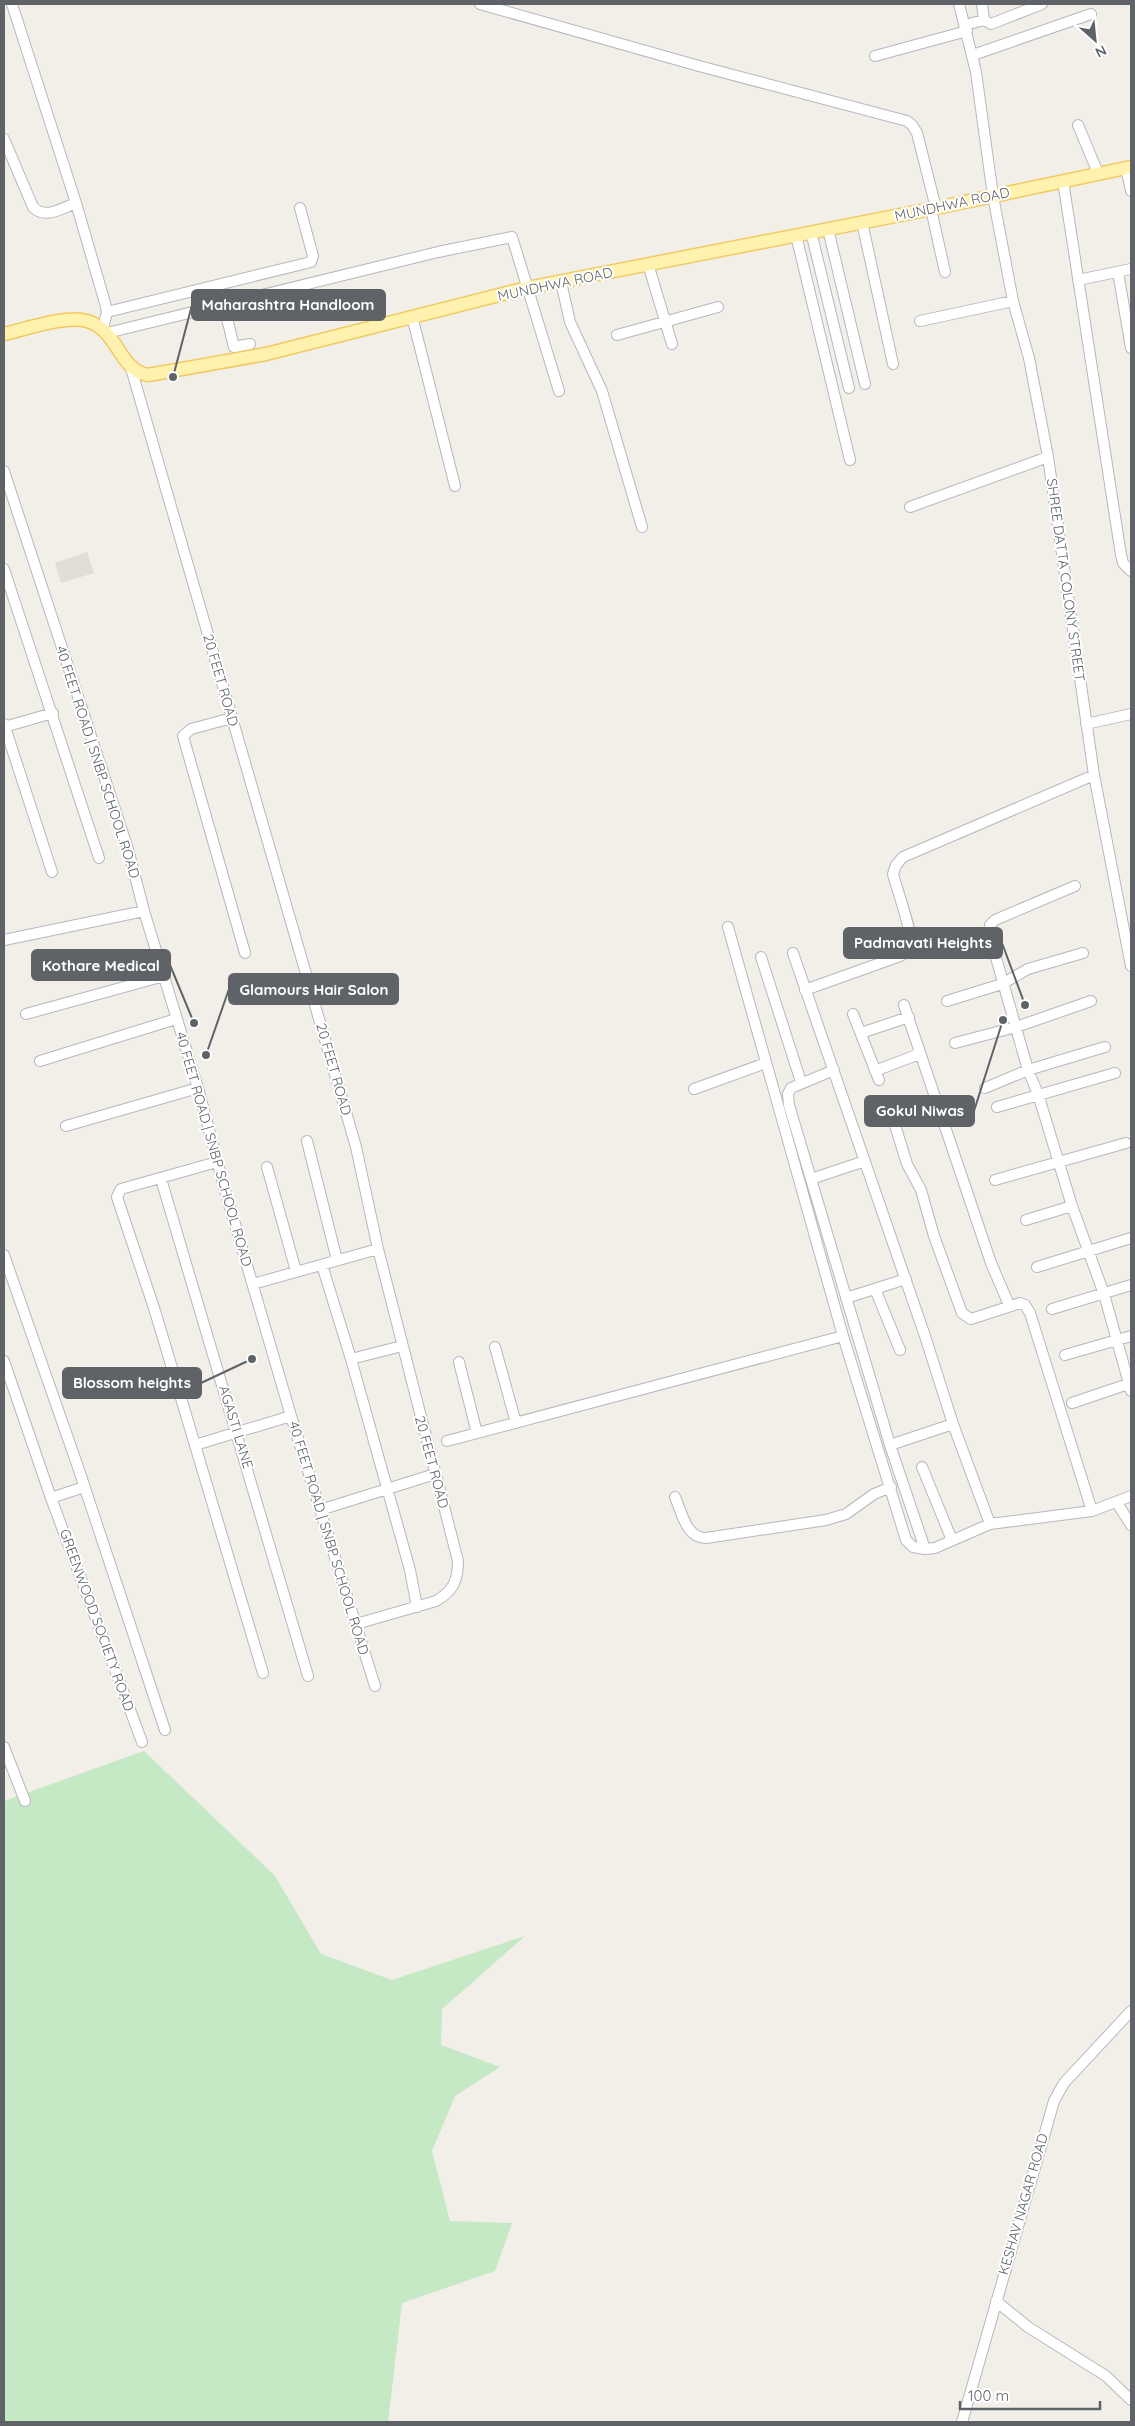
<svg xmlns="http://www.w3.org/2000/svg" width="1135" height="2426" viewBox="0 0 1135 2426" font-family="Quicksand,sans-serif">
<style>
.education{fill:#e1ded6}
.green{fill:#c5e8c5}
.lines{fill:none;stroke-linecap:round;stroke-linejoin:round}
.minor-casing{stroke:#b5b8bc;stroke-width:12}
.major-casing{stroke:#f2c960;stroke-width:15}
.minor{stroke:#fff;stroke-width:10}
.major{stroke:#fff2af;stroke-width:12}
.labels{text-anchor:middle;stroke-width:4;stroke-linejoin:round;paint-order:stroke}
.street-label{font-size:14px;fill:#5f6368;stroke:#fff}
.leader{fill:none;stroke:#5f6368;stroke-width:2}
.callout-dot{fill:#5f6368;stroke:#fff;stroke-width:2}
.callout{fill:#5f6368;stroke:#5f6368;stroke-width:2}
.callout-label{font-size:15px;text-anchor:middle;font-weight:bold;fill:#fff}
</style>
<rect width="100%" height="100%" fill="#f1efe8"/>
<path class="education" d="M 87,552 L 94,573 L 61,583 L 55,563 Z"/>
<path class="green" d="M 144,1751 L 275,1876 L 321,1954 L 392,1980 L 525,1936 L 442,2009 L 441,2045 L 500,2067 L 455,2096 L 432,2151 L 450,2221 L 512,2223 L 495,2271 L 402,2303 L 388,2422 L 4,2422 L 4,1801 Z"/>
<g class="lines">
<g class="minor-casing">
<path id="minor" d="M 12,4 L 76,203 L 105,303 L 107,312 L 103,328
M 480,4 L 699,66 L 907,121 L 912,125 L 917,133 L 936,208
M 959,4 L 976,72 L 993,196 L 1013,301 L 1029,358 L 1048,457 L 1094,775 L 1131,966
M 982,4 L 984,20
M 965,25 L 984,20 L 991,24 L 1042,4
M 973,55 L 1091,14
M 875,56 L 967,31
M 1078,125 L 1098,173
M 4,139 L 33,207 C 45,220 62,208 76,203
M 1126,167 L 1131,191
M 1063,181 L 1121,555 L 1123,563 L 1131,571
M 931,209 L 945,272
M 862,222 L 893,364
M 828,229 L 865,384
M 811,232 L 849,388
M 796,235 L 850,460
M 648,264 L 672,344
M 1118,272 L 1131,348
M 1078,280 L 1131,269
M 561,282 L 570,322 L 602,391 L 642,527
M 224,306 L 234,347 L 250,344
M 107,312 L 311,262 L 313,256 L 300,208
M 412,316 L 455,486
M 920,321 L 1013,301
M 107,333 L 438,252 L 512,237 L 559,391
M 617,335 L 718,307
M 131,368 L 356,1147 L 378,1249 L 458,1561 C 458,1581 453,1591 436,1601 L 356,1624
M 4,471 L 128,849 L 144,911 L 198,1088 L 225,1190 L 291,1416 L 375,1686
M 910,507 L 1048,457
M 4,569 L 99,858
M 232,718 L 191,729 L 183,736 L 245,953
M 4,724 L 52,872
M 1086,724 L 1131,714
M 4,727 L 53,713
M 1075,886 L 995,920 L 990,925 L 989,933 L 1028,1070 L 1038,1094 L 1072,1206 L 1104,1294 L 1131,1391
M 728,927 L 843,1336 L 906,1540 L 913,1547 L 925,1549 L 935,1548 L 990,1524 L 1092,1511 L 1131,1496
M 4,940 L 144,911
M 793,953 L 925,1336 L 953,1424 L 990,1524
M 761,957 L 801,1082
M 805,990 L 900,956 C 905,953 910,951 911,945 C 912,930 897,890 893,874 L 896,865 L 903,857 L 1094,775
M 947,1001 L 1002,984 L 1028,969 L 1083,953
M 904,1005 L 991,1263 L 1009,1305
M 26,1014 L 164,976
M 853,1014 L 879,1080
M 861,1033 L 909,1017
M 955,1043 L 1016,1027 L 1091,1001
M 40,1061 L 176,1019
M 834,1070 L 791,1088 L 788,1094 L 789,1105 L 890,1445 L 925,1549
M 875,1071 L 919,1054
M 985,1088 L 1028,1070 L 1105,1047
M 694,1089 L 766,1063
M 997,1107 L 1115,1073
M 894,1122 L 907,1164 L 921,1190 L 934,1236 L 962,1313 L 971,1319 L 1020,1303 L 1025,1305 L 1030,1313 L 1092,1511
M 66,1126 L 198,1088
M 307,1141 L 337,1260
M 217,1162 L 121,1189 L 117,1197 L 155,1311 L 263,1673
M 267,1167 L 296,1271
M 161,1179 L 308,1676
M 811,1179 L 865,1161
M 995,1180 L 1126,1143
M 1026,1220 L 1072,1206
M 4,1255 L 79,1470 L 165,1730
M 322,1265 L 351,1359 L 410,1570 L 417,1607
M 1037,1267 L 1131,1238
M 253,1284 L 378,1249
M 875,1289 L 900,1350
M 846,1298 L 906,1279
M 1052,1309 L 1131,1285
M 495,1347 L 516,1423
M 1065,1355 L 1131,1336
M 351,1359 L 402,1346
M 4,1361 L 51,1498 L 142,1742
M 459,1362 L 477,1433
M 1072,1403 L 1131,1383
M 447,1441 L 843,1336
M 195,1445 L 291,1416
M 890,1445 L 953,1424
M 922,1467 L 952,1540
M 675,1497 C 682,1513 686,1538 706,1538 L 826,1520 L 846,1514 L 874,1494 L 891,1487
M 51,1498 L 84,1487
M 1117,1503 L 1131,1525
M 320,1510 L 435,1474
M 4,1747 L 25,1801
M 996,2301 L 1028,2327 L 1106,2376 L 1131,2400
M 962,2422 L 1054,2101 L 1064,2083 L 1131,2011"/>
</g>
<g class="major-casing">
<path id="major" d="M 4,334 C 26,329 65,315 87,321 C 119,330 117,369 148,375 L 266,354 L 527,288 L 936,208 L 1131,167"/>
</g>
<use href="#minor" class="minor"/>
<use href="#major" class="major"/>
</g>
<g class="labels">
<g class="street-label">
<text transform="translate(952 204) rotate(-12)" y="5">MUNDHWA ROAD</text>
<text transform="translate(555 284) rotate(-12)" y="5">MUNDHWA ROAD</text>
<text transform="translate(1066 580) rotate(82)" y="5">SHREE DATTA COLONY STREET</text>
<text transform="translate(221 680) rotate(74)" y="5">20 FEET ROAD</text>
<text transform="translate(98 762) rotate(72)" y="5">40 FEET ROAD | SNBP SCHOOL ROAD</text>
<text transform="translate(334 1069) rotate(74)" y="5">20 FEET ROAD</text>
<text transform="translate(214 1149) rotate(74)" y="5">40 FEET ROAD | SNBP SCHOOL ROAD</text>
<text transform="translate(236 1427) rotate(73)" y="5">AGASTI LANE</text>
<text transform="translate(432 1462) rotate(75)" y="5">20 FEET ROAD</text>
<text transform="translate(329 1538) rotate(73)" y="5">40 FEET ROAD | SNBP SCHOOL ROAD</text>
<text transform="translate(97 1620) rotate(70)" y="5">GREENWOOD SOCIETY ROAD</text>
<text transform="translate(1023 2204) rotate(-74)" y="5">KESHAV NAGAR ROAD</text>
</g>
</g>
<path class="leader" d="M173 377L192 305M1025 1005L1002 943M194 1023L170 965M206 1055L229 989M1003 1020L974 1111M252 1359L201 1383"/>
<g class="callout-dot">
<circle cx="173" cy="377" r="5"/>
<circle cx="1025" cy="1005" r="5"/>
<circle cx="194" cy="1023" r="5"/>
<circle cx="206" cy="1055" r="5"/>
<circle cx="1003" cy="1020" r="5"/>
<circle cx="252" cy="1359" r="5"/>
</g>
<g class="callout">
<rect x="192" y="290" width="193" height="30" rx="5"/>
<rect x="844" y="928" width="158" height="30" rx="5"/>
<rect x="32" y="950" width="138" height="30" rx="5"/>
<rect x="229" y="974" width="169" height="30" rx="5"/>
<rect x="865" y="1096" width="109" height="30" rx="5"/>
<rect x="63" y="1368" width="138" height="30" rx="5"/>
</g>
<g class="callout-label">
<text x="288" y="310">Maharashtra Handloom</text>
<text x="923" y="948">Padmavati Heights</text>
<text x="101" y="971">Kothare Medical</text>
<text x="314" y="995">Glamours Hair Salon</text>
<text x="920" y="1116">Gokul Niwas</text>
<text x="132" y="1388">Blossom heights</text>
</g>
<rect width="1135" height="2426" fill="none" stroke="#5f6368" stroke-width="10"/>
<g transform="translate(1095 40) rotate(153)" stroke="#ffffff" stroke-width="4" paint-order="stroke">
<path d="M0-4L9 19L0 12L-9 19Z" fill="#5f6368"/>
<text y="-8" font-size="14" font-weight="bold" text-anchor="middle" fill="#5f6368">N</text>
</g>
<path d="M960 2401v8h140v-8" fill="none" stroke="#5f6368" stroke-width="2.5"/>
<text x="968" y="2401" font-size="15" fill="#5f6368" stroke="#ffffff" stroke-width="4" paint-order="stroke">100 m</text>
</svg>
